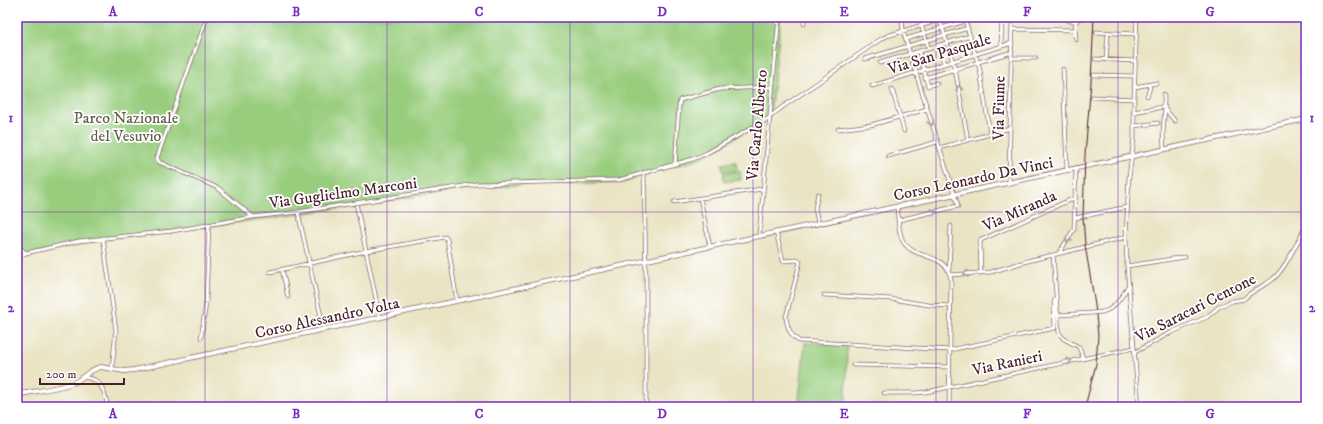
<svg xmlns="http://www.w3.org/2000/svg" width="1323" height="424" viewBox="0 0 1323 424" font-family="'IM FELL DW Pica',serif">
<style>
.green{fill:#99cd7e;stroke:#727654}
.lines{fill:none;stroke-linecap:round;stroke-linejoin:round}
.minor-casing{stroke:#826461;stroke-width:4.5}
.major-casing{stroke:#826461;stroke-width:5.5}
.minor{stroke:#fff;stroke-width:3}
.major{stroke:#fff;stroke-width:4}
.rail{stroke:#4a1f2b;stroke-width:1}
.minor-bridge-casing{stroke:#826461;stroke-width:4.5;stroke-linecap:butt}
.minor-bridge{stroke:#fff;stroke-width:3}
.oneway{stroke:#ae9aa0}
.grid{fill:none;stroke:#7b2cbf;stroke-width:1;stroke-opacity:0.55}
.labels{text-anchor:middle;stroke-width:3.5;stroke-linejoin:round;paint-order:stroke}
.street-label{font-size:16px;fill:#4a1f2b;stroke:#fff}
.park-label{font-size:16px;fill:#665c48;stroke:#fff}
.neatline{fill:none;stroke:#7b2cbf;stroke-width:1.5}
.grid-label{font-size:13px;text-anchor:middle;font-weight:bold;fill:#7b2cbf}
</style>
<rect width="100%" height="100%" fill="#fff"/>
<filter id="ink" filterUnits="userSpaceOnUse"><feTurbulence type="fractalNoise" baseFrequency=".025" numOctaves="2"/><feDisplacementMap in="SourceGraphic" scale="8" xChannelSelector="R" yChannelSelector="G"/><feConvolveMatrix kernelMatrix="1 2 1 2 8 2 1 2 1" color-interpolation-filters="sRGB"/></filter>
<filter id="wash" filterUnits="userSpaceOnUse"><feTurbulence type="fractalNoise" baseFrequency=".012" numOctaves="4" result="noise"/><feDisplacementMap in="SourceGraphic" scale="16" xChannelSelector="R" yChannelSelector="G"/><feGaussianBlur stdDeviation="0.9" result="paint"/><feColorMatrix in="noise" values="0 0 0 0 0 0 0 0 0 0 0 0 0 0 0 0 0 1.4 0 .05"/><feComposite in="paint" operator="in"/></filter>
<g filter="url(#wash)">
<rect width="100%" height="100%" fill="#eae4c4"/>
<path class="green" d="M 17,17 L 781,17 L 770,117 L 708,154 L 688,163 L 674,165 L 625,182 L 521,185 L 474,188 L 272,218 L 111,238 L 26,255 L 17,259 Z
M 736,162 L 737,170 L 723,172 L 722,164 Z
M 740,171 L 741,180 L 724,182 L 723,174 Z
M 805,343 L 847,345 L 846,407 L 798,407 Z"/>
</g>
<g filter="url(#ink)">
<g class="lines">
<g class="minor-casing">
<path id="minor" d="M 207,17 L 157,158 L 159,162 L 218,188 L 253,217
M 924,17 L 929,23
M 964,17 L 980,70 L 990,134
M 1137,17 L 1134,99 L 1134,138 L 1129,177 L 1126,237 L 1127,266 L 1139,407
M 940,20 L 955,69 L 968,140
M 1069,21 L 1077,21 L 1081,17
M 804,24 L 804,17
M 921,25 L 929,49
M 1012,29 L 1075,30 L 1076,21
M 1075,30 L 1076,40
M 1096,32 L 1136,34
M 906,39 L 965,21
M 939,46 L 944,64
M 1001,46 L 1002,17
M 919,52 L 928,86 L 937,83
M 1011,58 L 1036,58
M 865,59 L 968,28
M 1095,59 L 1135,61
M 1106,60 L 1108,32
M 880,63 L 970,36
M 1063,69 L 1067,170
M 1094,75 L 1134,76
M 925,78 L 1012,52
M 872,86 L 1012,43
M 1134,87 L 1157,83
M 892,89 L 904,131
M 1147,96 L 1150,88 L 1149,85
M 1092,97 L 1134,99
M 1163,107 L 1164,103 L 1164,94
M 1133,112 L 1163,107 L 1175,121
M 1134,126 L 1158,123
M 838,129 L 871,125 L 927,109
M 939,148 L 990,134 L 1010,128
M 1164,150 L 1163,132 L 1165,107
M 888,156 L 937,142
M 675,164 L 679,106 L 680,100 L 720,89 L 772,87
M 644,172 L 646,279 L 646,407
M 1009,183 L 1012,17
M 700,198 L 710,247
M 674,202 L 762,189
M 356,203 L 380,318
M 897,206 C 898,218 898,233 904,243 C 917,261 945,251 951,279 L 949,407
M 298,212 L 324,330
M 1075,218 L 1127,207
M 899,220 L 958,206 L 910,54 L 903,31 L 902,17
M 818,223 L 815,208 L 818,194
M 776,232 L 783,261 L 797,260 L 800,262 L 786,317 C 787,326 790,336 799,341 L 950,350 L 1055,328 L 1054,302 L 1056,298
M 759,236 L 779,17
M 103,238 L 116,330 L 112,369
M 17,246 L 26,253
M 1059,253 L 1074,229 L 1076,168
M 1053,255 L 1059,333 L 1064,339 L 1079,347 L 1083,358
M 17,258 L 26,253 L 79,241 L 172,231 L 253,217 L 298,212 L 476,184 L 619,180 L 693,159 L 707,153 L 766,120 L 781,108 L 881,39 L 887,36 L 949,17
M 1127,266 L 1185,257
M 282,269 L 288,297
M 949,270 L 951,226
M 270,272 L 366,251 L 445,237 L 447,239 L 457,301
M 981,273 L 980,242 L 981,240 L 1072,199 L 1076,198
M 950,275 L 991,272 L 1031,260 L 1053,255 L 1126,237
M 824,295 L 891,299 L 929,305 L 951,306
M 1102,312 C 1114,310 1122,297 1128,286
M 1058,315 L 1092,313
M 201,338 L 206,303 L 209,225
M 1135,352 L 1172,332 L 1207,317 L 1220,306 L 1233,301 L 1244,299 C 1250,291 1265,286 1273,279 C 1286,268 1297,242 1306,226
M 853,365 L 949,367
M 83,377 C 87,378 93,378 96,381 C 103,386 107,399 107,407
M 884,393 L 915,393 L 926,392 L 1134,348"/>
</g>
<g class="major-casing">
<path id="major" d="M 17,395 C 35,391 55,389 73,383 C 83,379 89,369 101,367 L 124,371 L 134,370 L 1306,119"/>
</g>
<use href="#minor" class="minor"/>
<use href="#major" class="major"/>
<path class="rail" d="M 1085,407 L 1096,364 L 1098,335 L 1095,305 L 1085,245 L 1083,217 L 1085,155 L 1091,82 L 1094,17"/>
<g class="minor-bridge-casing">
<path id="minor-bridge" d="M 1092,313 L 1102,312"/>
</g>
<use href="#minor-bridge" class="minor-bridge"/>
</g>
<defs><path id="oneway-chevron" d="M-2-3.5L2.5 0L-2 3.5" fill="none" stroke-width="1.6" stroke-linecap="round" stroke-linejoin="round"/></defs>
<g class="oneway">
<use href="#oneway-chevron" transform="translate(959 88) rotate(-101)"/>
<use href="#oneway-chevron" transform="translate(931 123) rotate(73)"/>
<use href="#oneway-chevron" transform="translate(934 212) rotate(-14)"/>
<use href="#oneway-chevron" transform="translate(1068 240) rotate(125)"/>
<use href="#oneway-chevron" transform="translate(966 274) rotate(174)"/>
<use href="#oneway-chevron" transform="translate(1069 361) rotate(-12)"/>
</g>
</g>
<path class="grid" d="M 205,17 L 205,407M 387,17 L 387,407M 570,17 L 570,407M 753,17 L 753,407M 936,17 L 936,407M 1118,17 L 1118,407M 17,212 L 1306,212"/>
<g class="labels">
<g class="street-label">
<text transform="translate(939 53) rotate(-17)" y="6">Via San Pasquale</text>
<text transform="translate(998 108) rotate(-89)" y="6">Via Fiume</text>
<text transform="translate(756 125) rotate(-85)" y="6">Via Carlo Alberto</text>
<text transform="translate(973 178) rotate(-12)" y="6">Corso Leonardo Da Vinci</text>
<text transform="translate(343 192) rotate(-8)" y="6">Via Guglielmo Marconi</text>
<text transform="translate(1019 210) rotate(-24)" y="6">Via Miranda</text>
<text transform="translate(1195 307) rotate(-27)" y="6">Via Saracari Centone</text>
<text transform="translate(327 317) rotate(-12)" y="6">Corso Alessandro Volta</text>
<text transform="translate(1007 362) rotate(-12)" y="6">Via Ranieri</text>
</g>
<g class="park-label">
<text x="126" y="123">Parco Nazionale<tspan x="126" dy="18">del Vesuvio</tspan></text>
</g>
</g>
<rect width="1323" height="424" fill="none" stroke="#fff" stroke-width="44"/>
<path d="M40 378v6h84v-6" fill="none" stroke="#4a1f2b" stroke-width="2"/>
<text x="46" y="378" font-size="12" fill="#4a1f2b" stroke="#ffffff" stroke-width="3" paint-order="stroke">200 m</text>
<rect x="22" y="22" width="1279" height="380" class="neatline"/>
<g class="grid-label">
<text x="113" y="16">A</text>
<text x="296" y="16">B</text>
<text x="479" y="16">C</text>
<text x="662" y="16">D</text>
<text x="844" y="16">E</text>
<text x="1027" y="16">F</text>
<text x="1210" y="16">G</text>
<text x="11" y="122">1</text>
<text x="1312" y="122">1</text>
<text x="11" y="312">2</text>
<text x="1312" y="312">2</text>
<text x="113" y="418">A</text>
<text x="296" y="418">B</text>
<text x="479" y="418">C</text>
<text x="662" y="418">D</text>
<text x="844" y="418">E</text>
<text x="1027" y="418">F</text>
<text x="1210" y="418">G</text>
</g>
</svg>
